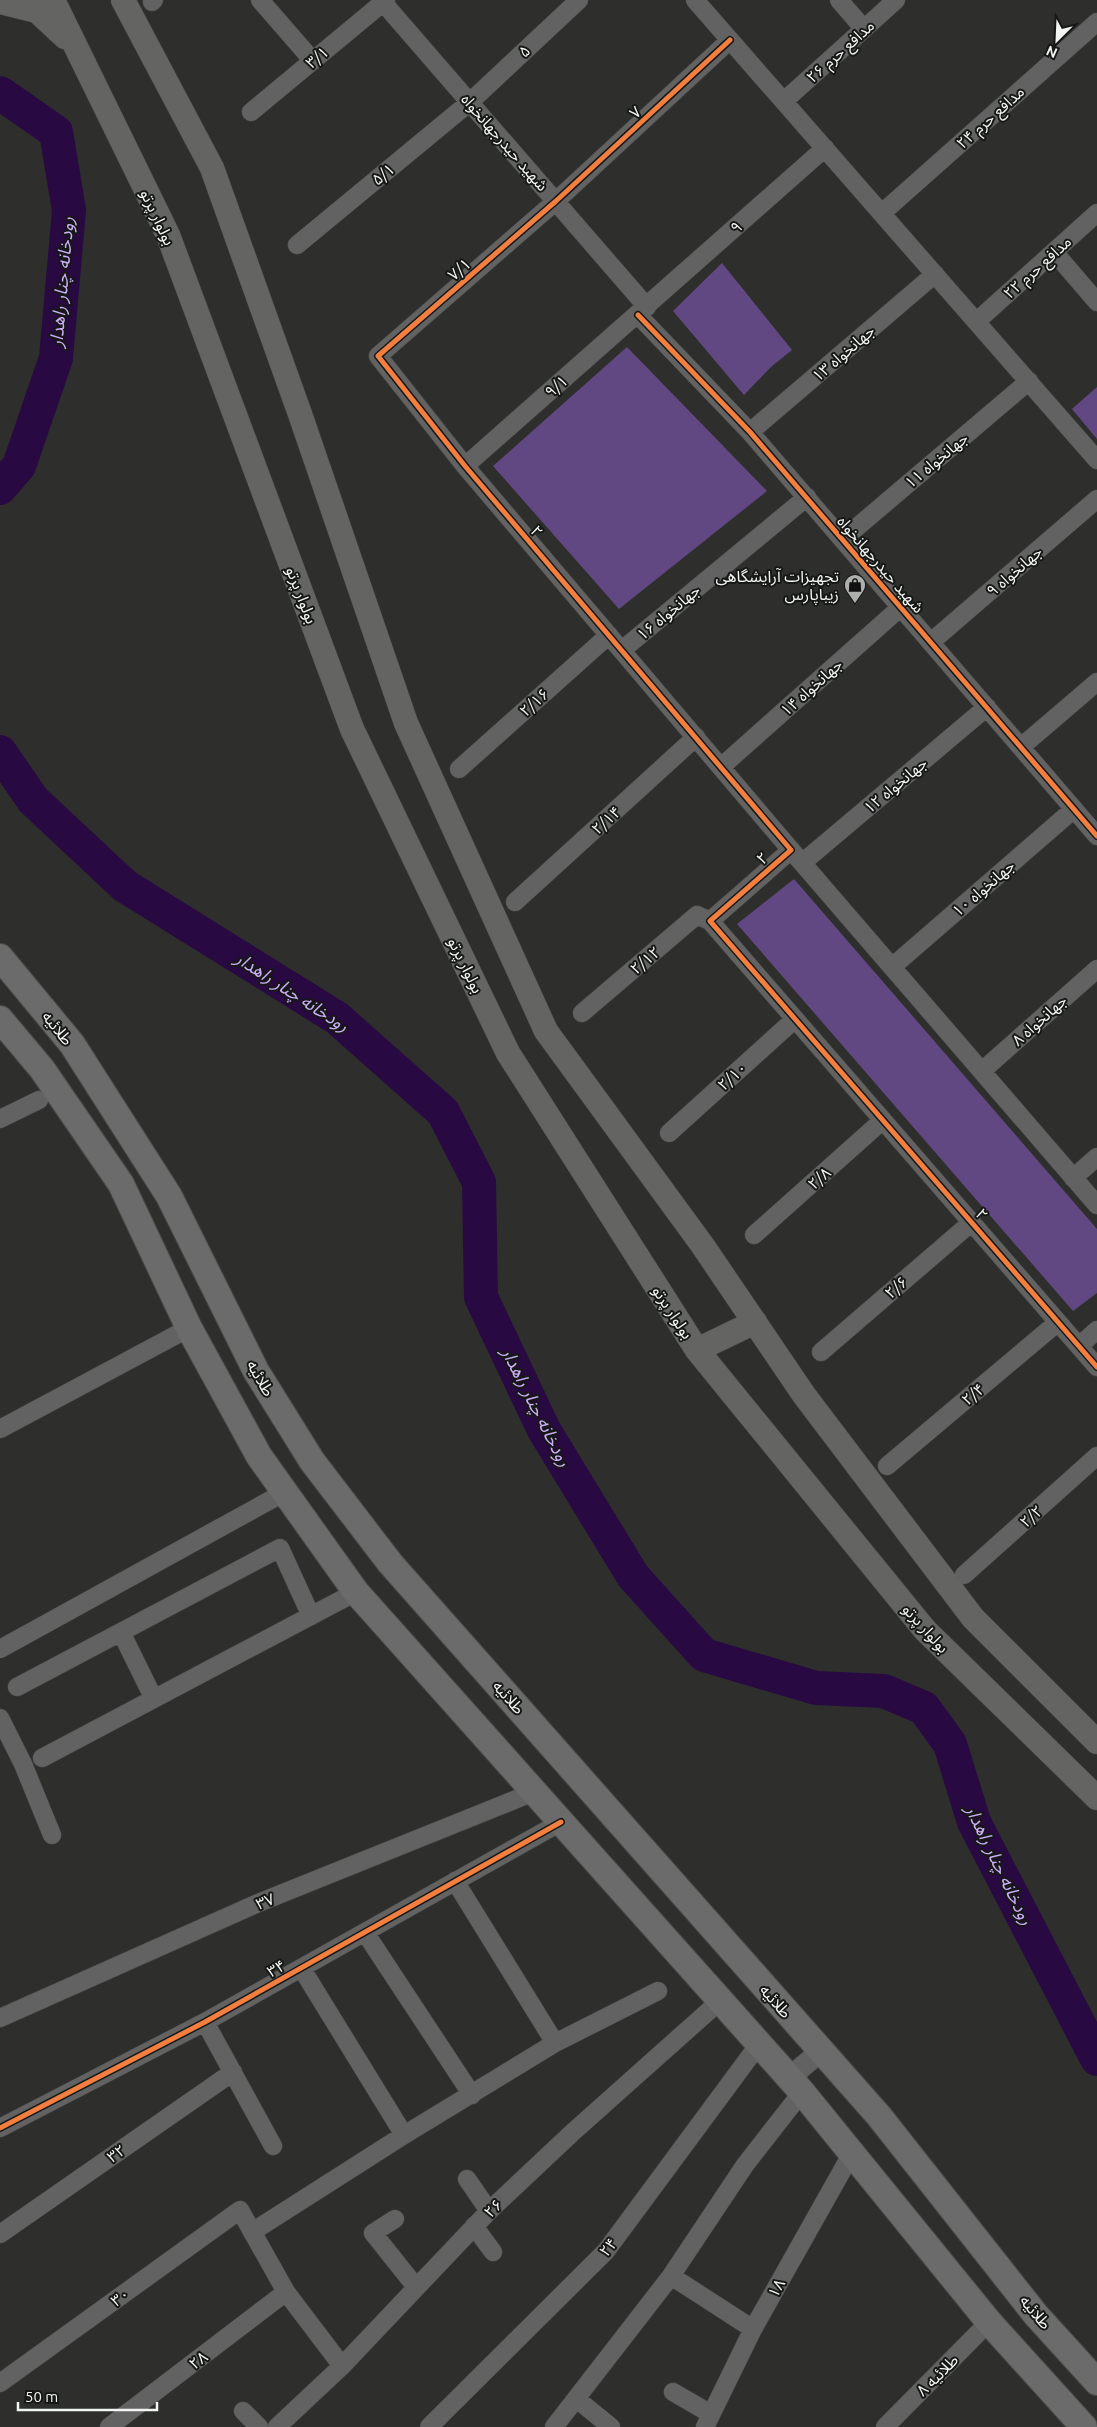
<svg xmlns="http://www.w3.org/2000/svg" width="1097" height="2427" viewBox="0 0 1097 2427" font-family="Ubuntu,'Noto Sans Arabic',sans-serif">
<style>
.forest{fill:#624882}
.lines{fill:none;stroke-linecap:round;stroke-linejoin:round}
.river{stroke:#280942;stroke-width:34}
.minor-casing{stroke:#4a4b49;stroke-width:19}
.tertiary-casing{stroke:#4a4b49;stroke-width:22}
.secondary-casing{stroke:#4a4b49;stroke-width:25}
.primary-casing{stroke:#4a4b49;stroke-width:28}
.minor{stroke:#626262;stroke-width:18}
.tertiary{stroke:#626262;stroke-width:21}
.secondary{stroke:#646563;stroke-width:24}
.primary{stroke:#6b6b6b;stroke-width:26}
.cycleway-casing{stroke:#161816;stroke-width:8}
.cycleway{stroke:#f27e40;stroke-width:5}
.labels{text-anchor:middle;stroke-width:4;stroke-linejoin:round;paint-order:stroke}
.street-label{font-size:16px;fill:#f3f5f2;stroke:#161816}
.poi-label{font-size:16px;fill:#f3f5f2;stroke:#161816;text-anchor:end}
.water-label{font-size:18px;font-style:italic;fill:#ccadf9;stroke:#161816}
</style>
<rect width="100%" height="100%" fill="#2e2f2d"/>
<path class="forest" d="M 722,263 L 792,350 L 771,367 L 744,395 L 673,311 Z
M 627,347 L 767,491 L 619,609 L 493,466 Z
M 1097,387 L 1097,439 L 1072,409 Z
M 794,879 L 1097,1229 L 1097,1293 L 1073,1311 L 737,924 Z"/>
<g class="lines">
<path class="river" d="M 0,93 L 56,132 L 69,210 L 56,358 L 19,466 L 0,488
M 0,752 L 33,800 L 125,886 L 337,1018 L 443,1112 L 479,1182 L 481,1297 L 544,1430 L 633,1576 L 704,1655 L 816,1688 L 884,1691 L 924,1708 L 950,1744 L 974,1822 L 1097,2059"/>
<g class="minor-casing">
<path id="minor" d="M 260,0 L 313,61
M 381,0 L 647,307
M 695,0 L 1097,460
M 839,0 L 864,29
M 152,2 L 154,0
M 730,40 L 556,201 L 378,356 L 465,466 L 791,850 L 710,921 L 1097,1367
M 784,101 L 896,0
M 251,112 L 386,0
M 882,213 L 1097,22
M 297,245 L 470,102 L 579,0
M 1054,252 L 1097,302
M 638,315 L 750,432 L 1097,836
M 977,321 L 1097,213
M 750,432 L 935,274
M 465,466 L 825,148
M 843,539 L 1029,381
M 931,642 L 1097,499
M 622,650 L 807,497
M 1021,747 L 1097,682
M 721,767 L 901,607
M 459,769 L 609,635
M 791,850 L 1097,1205
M 802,863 L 987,707
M 515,902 L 696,737
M 892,967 L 1074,809
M 582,1013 L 697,915 L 710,921
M 982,1071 L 1097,969
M 0,1119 L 39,1100
M 669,1133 L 795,1019
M 1073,1178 L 1097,1157
M 754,1235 L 883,1120
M 1079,1346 L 1097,1330
M 821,1352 L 972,1222
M 0,1429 L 189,1328
M 887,1466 L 1058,1322
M 964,1575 L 1097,1456
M 121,1632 L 154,1699
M 0,1649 L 285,1492
M 17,1687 L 280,1548 L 311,1616
M 0,1718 L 23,1764 L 52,1835
M 42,1758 L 356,1592
M 455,1881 L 555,2043
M 366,1934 L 472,2095
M 302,1969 L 404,2135
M 0,2018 L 256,1904 L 534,1792
M 205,2022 L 273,2146
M 0,2128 L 205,2022 L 561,1822
M 467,2179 L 489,2211
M 395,2219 L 373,2233 L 416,2287
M 474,2226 L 493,2252
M 252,2232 L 404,2135 L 555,2043 L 658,1991
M 0,2234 L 233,2072
M 671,2276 L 753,2329
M 0,2383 L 240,2210 L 286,2292 L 342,2366
M 673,2392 L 711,2414
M 578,2400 L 611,2427
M 243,2411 L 259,2427
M 109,2427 L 286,2292
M 277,2427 L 342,2366 L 489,2211 L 573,2132 L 721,2000
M 429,2427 L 606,2251 L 759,2044
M 554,2427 L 671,2276 L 745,2165 L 802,2092
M 705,2427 L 753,2329 L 852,2153
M 885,2427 L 989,2322"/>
</g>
<g class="tertiary-casing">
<path id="tertiary" d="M 789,2078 L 821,2051"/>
</g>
<g class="secondary-casing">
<path id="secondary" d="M 53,0 L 168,235 L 352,729 L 508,1053 L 697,1350 L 925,1630 L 1097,1798
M 123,0 L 212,168 L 300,414 L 406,723 L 546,1031 L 703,1246 L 804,1395 L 973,1618 L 1097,1742
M 0,2 L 37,11 L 65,37
M 697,1350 L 755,1322"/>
</g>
<g class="primary-casing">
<path id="primary" d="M 0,957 L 72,1044 L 169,1196 L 256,1371 L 312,1461 L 390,1563 L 879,2116 L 1036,2315 L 1097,2382
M 0,1019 L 42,1069 L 121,1184 L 189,1328 L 259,1456 L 356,1592 L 802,2092 L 989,2322 L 1084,2427"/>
</g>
<use href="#minor" class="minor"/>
<use href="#tertiary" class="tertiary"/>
<use href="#secondary" class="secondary"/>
<use href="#primary" class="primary"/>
<g class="cycleway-casing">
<path id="cycleway" d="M 730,40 L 556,201 L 378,356 L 465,466 L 791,850 L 710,921 L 1097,1367
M 638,315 L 750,432 L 1097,836
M 0,2128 L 205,2022 L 561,1822"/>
</g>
<use href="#cycleway" class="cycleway"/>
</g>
<defs>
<g id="shop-pin" transform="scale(1.125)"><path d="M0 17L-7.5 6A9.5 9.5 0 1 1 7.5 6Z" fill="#aeb0ad" stroke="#161816"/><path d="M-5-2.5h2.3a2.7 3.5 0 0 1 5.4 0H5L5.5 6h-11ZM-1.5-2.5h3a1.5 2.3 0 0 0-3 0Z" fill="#111"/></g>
</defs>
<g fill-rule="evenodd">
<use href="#shop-pin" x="855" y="585"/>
</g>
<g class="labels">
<g class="street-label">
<text transform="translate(524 51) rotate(-43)" y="6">۵</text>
<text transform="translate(840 51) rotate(-42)" y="6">مدافع حرم ۲۶</text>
<text transform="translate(317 57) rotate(-40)" y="6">۳/۱</text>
<text transform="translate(635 112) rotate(-43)" y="6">۷</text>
<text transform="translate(990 117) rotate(-42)" y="6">مدافع حرم ۲۴</text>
<text transform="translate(505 142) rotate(49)" y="6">شهید حیدرجهانخواه</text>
<text transform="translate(383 174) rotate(-40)" y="6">۵/۱</text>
<text transform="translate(158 217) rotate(65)" y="6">بولوار پرتو</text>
<text transform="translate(736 227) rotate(-42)" y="6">۹</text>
<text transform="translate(1037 267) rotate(-42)" y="6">مدافع حرم ۲۲</text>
<text transform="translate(459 269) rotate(-41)" y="6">۷/۱</text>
<text transform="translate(843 353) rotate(-41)" y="6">جهانخواه ۱۳</text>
<text transform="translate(556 386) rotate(-41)" y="6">۹/۱</text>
<text transform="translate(936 460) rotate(-40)" y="6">جهانخواه ۱۱</text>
<text transform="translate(537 531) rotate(50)" y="6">۲</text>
<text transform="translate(881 564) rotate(49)" y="6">شهید حیدرجهانخواه</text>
<text transform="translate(1014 571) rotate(-41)" y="6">جهانخواه ۹</text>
<text transform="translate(302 595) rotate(69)" y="6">بولوار پرتو</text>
<text transform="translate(668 612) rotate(-40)" y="6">جهانخواه ۱۶</text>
<text transform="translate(811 687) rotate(-42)" y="6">جهانخواه ۱۴</text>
<text transform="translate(534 702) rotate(-42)" y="6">۲/۱۶</text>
<text transform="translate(895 785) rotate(-40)" y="6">جهانخواه ۱۲</text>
<text transform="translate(606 820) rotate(-42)" y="6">۲/۱۴</text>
<text transform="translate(762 858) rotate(-41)" y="6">۲</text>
<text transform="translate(983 888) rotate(-41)" y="6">جهانخواه ۱۰</text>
<text transform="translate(645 960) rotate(-40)" y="6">۲/۱۲</text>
<text transform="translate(466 965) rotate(64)" y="6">بولوار پرتو</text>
<text transform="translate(1039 1020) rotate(-42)" y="6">جهانخواه ۸</text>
<text transform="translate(58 1028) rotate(51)" y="6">طلائیه</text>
<text transform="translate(732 1076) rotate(-42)" y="6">۲/۱۰</text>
<text transform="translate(819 1178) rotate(-42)" y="6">۲/۸</text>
<text transform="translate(982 1214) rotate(49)" y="6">۲</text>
<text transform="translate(896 1287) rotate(-41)" y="6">۲/۶</text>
<text transform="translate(673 1312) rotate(57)" y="6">بولوار پرتو</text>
<text transform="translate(261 1378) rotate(60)" y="6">طلائیه</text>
<text transform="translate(973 1394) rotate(-40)" y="6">۲/۴</text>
<text transform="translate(1031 1516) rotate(-42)" y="6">۲/۲</text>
<text transform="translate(926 1628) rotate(48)" y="6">بولوار پرتو</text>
<text transform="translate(509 1697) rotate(49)" y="6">طلائیه</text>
<text transform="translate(265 1901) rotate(-22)" y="6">۳۷</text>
<text transform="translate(276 1968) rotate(-29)" y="6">۳۴</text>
<text transform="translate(776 2001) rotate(49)" y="6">طلائیه</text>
<text transform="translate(116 2153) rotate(-35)" y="6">۳۲</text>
<text transform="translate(493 2208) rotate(-44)" y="6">۲۶</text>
<text transform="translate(608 2247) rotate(-50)" y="6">۲۴</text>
<text transform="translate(776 2288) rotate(-61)" y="6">۱۸</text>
<text transform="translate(120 2297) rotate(-36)" y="6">۳۰</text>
<text transform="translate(1036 2312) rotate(50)" y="6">طلائیه</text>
<text transform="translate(198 2360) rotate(-38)" y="6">۲۸</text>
<text transform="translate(937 2375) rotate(-45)" y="6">طلائیه ۸</text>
</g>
<g class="poi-label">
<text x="839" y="582">تجهیزات آرایشگاهی<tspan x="839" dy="18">زیباپارس</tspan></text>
</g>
<g class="water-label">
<text transform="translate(62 282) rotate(-85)" y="6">رودخانه چنار راهدار</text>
<text transform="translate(292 992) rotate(33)" y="6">رودخانه چنار راهدار</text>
<text transform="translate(536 1407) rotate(63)" y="6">رودخانه چنار راهدار</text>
<text transform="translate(999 1865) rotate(64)" y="6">رودخانه چنار راهدار</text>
</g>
</g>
<g transform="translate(1057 40) rotate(204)" stroke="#161816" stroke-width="4" paint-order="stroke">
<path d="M0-4L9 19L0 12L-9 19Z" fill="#f3f5f2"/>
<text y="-8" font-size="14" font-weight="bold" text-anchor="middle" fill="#f3f5f2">N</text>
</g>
<path d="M18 2402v8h139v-8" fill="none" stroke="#f3f5f2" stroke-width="2.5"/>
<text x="25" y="2402" font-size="15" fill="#f3f5f2" stroke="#161816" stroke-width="4" paint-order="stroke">50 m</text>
</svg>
